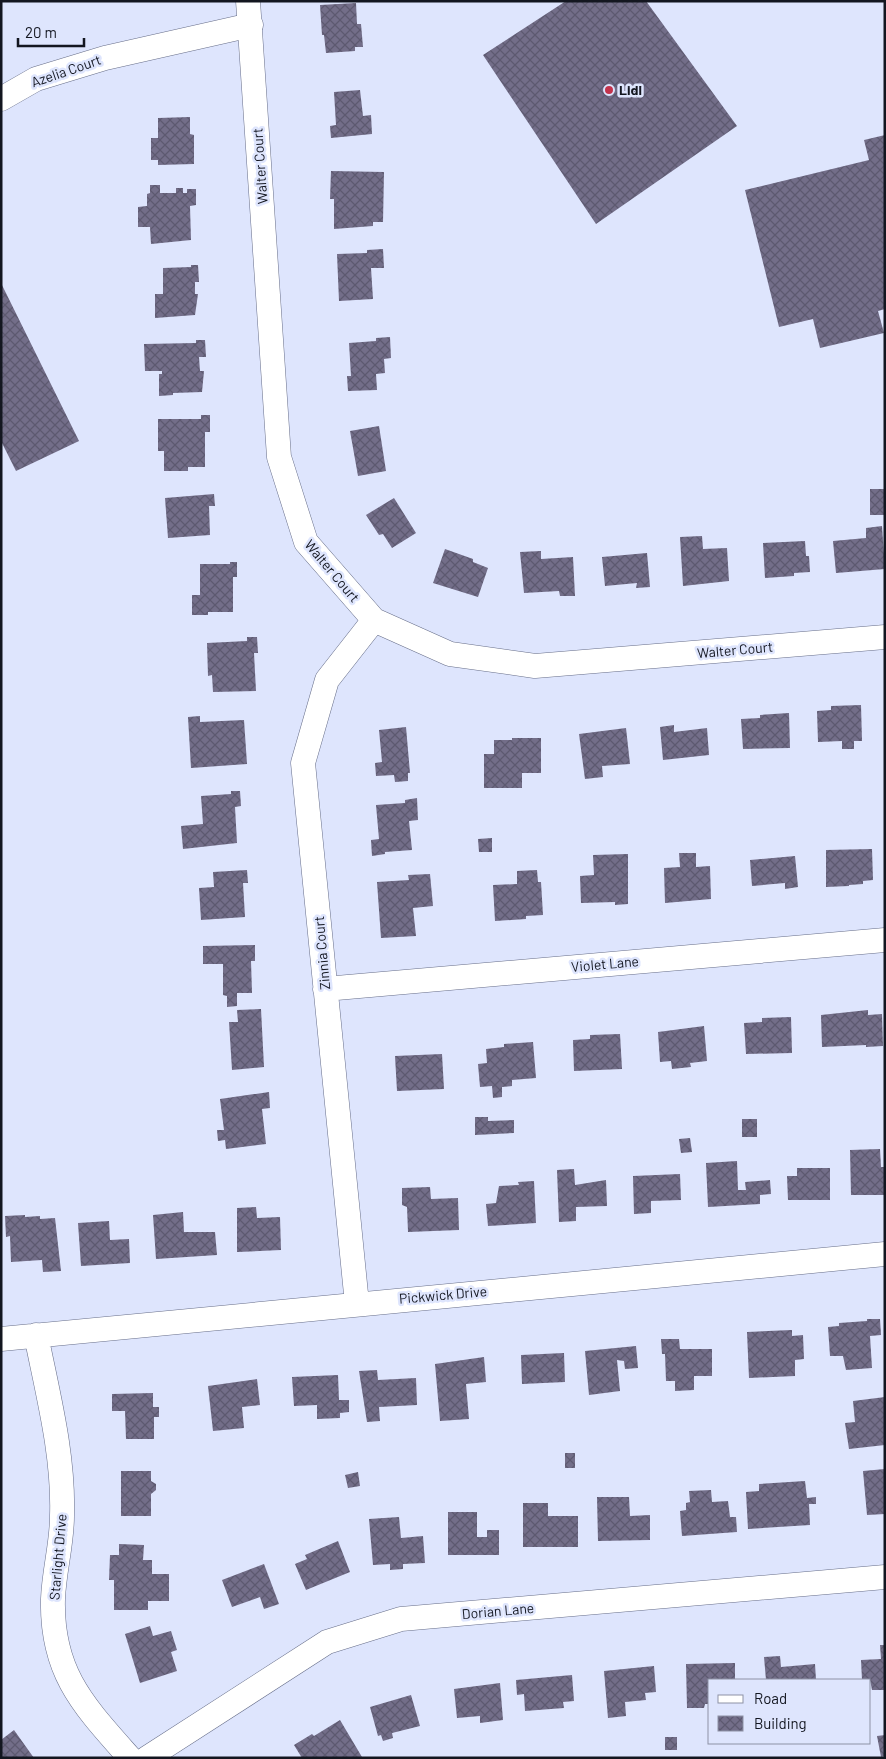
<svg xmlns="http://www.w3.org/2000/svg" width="886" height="1759" viewBox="0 0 886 1759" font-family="Barlow,sans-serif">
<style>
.building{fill:url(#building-cross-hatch)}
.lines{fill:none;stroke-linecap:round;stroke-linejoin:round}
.minor-casing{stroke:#676e89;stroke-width:25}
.minor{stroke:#fff;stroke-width:24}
.poi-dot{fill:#c3334c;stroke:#dee5fd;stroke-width:2}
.labels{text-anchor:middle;stroke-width:5;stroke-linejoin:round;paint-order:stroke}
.street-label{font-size:14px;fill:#131620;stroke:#dee5fd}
.poi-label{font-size:14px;font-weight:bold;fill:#131620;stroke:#dee5fd;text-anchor:start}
</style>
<defs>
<pattern id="building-cross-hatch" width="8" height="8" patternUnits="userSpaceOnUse" patternTransform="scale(1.25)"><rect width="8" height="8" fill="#736e89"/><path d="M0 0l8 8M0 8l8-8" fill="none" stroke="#5d5970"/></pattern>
</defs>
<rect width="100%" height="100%" fill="#dee5fd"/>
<path class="building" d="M 566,1 L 646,1 L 737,126 L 596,224 L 483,55 Z
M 356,3 L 357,24 L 361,24 L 363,47 L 355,47 L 355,51 L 326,53 L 324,35 L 322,35 L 320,5 Z
M 360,90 L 363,116 L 371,115 L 372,134 L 331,138 L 330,126 L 336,125 L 334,92 Z
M 190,117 L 190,134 L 194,135 L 194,164 L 158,165 L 158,160 L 151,160 L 151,138 L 158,138 L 158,118 Z
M 885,135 L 885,309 L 878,311 L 884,333 L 820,348 L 813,319 L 779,327 L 745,190 L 869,160 L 864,140 Z
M 331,171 L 384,172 L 383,222 L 373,222 L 373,226 L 334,229 L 334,199 L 330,199 Z
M 150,185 L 160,185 L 160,193 L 176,193 L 176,188 L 183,188 L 183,193 L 187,193 L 187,189 L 196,189 L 196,205 L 190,206 L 191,240 L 151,244 L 150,227 L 138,227 L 138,207 L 147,206 L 147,194 L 150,193 Z
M 383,249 L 384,268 L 371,268 L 373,299 L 339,301 L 337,254 L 367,253 L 367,250 Z
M 191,265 L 198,265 L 199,282 L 195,282 L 195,294 L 198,294 L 195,315 L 155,318 L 155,294 L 163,294 L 163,268 L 191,267 Z
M 1,283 L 79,441 L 16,471 L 1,441 Z
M 390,337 L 391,358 L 384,359 L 385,373 L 376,374 L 377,390 L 348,391 L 347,376 L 351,376 L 349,343 L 376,341 L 376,338 Z
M 196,340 L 205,340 L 206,357 L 199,357 L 200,371 L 204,371 L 202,392 L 173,393 L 173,395 L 159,396 L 159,374 L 162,374 L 162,371 L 145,371 L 144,344 L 196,343 Z
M 201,415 L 210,415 L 210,432 L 205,432 L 205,467 L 188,467 L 188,471 L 164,471 L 164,451 L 158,451 L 158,419 L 201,419 Z
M 379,426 L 386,471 L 358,476 L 350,431 Z
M 870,489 L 885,489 L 885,515 L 870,515 Z
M 214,494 L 215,506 L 209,506 L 210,535 L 168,538 L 165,498 Z
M 394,498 L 416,533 L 392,548 L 383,534 L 379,535 L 366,515 Z
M 882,526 L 885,569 L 836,573 L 833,541 L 866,538 L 866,528 Z
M 702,536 L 703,549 L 727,548 L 729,581 L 683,586 L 680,537 Z
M 805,541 L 806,556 L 809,556 L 810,572 L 794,573 L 794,576 L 765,578 L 763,543 Z
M 445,549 L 473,559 L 473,562 L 488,568 L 478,597 L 433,583 Z
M 541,551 L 541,559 L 573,557 L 575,596 L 560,596 L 559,591 L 524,593 L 520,552 Z
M 647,553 L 650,587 L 636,588 L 637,583 L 605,586 L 602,557 Z
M 230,562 L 237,562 L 237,577 L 233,577 L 233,612 L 208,612 L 208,615 L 192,615 L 192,595 L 200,595 L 200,564 L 230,564 Z
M 247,637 L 257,637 L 258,653 L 254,653 L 256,691 L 213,692 L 212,675 L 208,676 L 207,643 L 247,641 Z
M 861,705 L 862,741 L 854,741 L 854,749 L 842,749 L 842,741 L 818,742 L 817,711 L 831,710 L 831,706 Z
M 789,713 L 790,748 L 743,749 L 741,719 L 760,718 L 760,715 Z
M 200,716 L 200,722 L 244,720 L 247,764 L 191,768 L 188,717 Z
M 674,725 L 674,732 L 707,728 L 709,755 L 663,760 L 660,727 Z
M 406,727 L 410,773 L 408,773 L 408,781 L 395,782 L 394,775 L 376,776 L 375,763 L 382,762 L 379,730 Z
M 626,728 L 630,764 L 602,766 L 603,777 L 585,779 L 579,734 Z
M 512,738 L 541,738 L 541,773 L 522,773 L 522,788 L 484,788 L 484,754 L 494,754 L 494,740 L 512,740 Z
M 231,791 L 240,791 L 241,806 L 235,807 L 237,843 L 183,849 L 181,826 L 203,824 L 201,796 L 231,794 Z
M 417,798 L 418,820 L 409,821 L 412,850 L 385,852 L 385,854 L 372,856 L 371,840 L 379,839 L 376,805 L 405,803 L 405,800 Z
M 492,838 L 492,852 L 479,852 L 478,839 Z
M 872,849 L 873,880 L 863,881 L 863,884 L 849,885 L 849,886 L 826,887 L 826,850 Z
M 679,853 L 696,853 L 696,867 L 710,866 L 711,899 L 665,903 L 664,868 L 680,867 Z
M 628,854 L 628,904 L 615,905 L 615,902 L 581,903 L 580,876 L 594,875 L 593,855 Z
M 795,856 L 798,887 L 785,889 L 785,883 L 752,886 L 750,860 Z
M 247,870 L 248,883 L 243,883 L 245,917 L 201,920 L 199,888 L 214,887 L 213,872 Z
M 537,870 L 538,882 L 541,882 L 543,915 L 526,916 L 526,919 L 495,921 L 493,885 L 517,884 L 517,871 Z
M 430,874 L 433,906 L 413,908 L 416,936 L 381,938 L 377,882 L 409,880 L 408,875 Z
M 255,945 L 255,961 L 251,961 L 252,993 L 237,993 L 237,1006 L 227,1007 L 227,996 L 223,995 L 223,964 L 203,964 L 203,946 Z
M 261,1009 L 264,1067 L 232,1070 L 229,1022 L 238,1022 L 237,1010 Z
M 868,1010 L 868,1015 L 882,1014 L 883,1046 L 866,1047 L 866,1045 L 822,1047 L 821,1015 Z
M 791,1017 L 792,1053 L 746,1054 L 744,1023 L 762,1022 L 762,1018 Z
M 704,1026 L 707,1061 L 690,1063 L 691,1067 L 672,1069 L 671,1061 L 660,1062 L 658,1032 Z
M 620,1034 L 622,1069 L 574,1071 L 573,1040 L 590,1039 L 590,1035 Z
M 533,1042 L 536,1078 L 512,1080 L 512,1086 L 502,1087 L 502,1097 L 493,1098 L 492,1086 L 480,1087 L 478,1064 L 487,1063 L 486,1049 L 504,1047 L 504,1044 Z
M 442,1054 L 444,1089 L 397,1091 L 395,1056 Z
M 269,1092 L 270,1108 L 262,1109 L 266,1144 L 226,1149 L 225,1140 L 218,1141 L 217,1130 L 224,1130 L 220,1099 Z
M 475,1117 L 488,1117 L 488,1121 L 514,1120 L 514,1133 L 475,1135 Z
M 742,1119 L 757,1119 L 757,1137 L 742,1137 Z
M 690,1138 L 692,1152 L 681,1153 L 679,1139 Z
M 880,1149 L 881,1167 L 885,1167 L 885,1195 L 851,1195 L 850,1150 Z
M 737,1161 L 738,1190 L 746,1190 L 745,1182 L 770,1180 L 771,1194 L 760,1195 L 760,1204 L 708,1207 L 706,1163 Z
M 797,1168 L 830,1168 L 830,1200 L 788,1200 L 787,1176 L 797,1176 Z
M 574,1169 L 575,1185 L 606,1180 L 607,1206 L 576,1207 L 576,1221 L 559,1222 L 557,1170 Z
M 680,1174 L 681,1200 L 651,1201 L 651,1213 L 634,1214 L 633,1176 Z
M 534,1181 L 536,1223 L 488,1226 L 486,1204 L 496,1203 L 499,1186 L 519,1185 L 518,1182 Z
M 430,1187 L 431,1199 L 458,1198 L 459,1230 L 408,1232 L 407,1207 L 402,1205 L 402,1188 Z
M 256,1207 L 257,1218 L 280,1217 L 281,1250 L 237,1252 L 237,1208 Z
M 183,1212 L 184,1232 L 215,1232 L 217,1255 L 156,1259 L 153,1215 Z
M 25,1215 L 25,1217 L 40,1216 L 40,1219 L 55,1218 L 61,1271 L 43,1272 L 42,1260 L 11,1262 L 10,1236 L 6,1237 L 5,1216 Z
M 109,1221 L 110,1240 L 129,1239 L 130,1263 L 81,1266 L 78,1223 Z
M 867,1319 L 880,1319 L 881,1335 L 870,1336 L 872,1368 L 846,1370 L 843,1356 L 830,1356 L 828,1327 L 839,1326 L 839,1323 L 867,1321 Z
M 792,1330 L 792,1336 L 803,1335 L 804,1359 L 795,1360 L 795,1376 L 749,1378 L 747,1332 Z
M 661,1339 L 679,1339 L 680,1349 L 712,1349 L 712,1376 L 694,1376 L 694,1390 L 675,1391 L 675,1381 L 666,1381 L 665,1354 L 662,1354 Z
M 636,1346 L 638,1368 L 625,1369 L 624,1361 L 617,1360 L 620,1391 L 589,1395 L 585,1351 Z
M 564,1353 L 565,1382 L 522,1384 L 521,1355 Z
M 484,1357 L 486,1382 L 466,1384 L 469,1419 L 440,1421 L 435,1364 Z
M 377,1370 L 378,1380 L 416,1378 L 417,1405 L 379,1407 L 380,1421 L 367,1422 L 359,1371 Z
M 338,1375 L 339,1400 L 349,1400 L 349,1412 L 340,1413 L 340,1418 L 317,1419 L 317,1405 L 294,1406 L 292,1377 Z
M 257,1379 L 260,1405 L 242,1407 L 244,1428 L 213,1431 L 208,1386 Z
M 153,1393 L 153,1407 L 159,1407 L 159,1417 L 154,1417 L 154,1439 L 126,1439 L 125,1411 L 112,1411 L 112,1394 Z
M 885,1397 L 885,1445 L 849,1449 L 845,1423 L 855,1422 L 853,1401 Z
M 565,1453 L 575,1453 L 575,1468 L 565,1468 Z
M 885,1469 L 885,1514 L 867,1515 L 863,1471 Z
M 121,1471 L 151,1471 L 151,1481 L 156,1484 L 156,1490 L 151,1494 L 151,1516 L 121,1516 Z
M 358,1472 L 360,1486 L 348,1488 L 345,1475 Z
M 805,1481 L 807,1498 L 816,1497 L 816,1504 L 809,1504 L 810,1525 L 748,1529 L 746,1492 L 759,1491 L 759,1484 Z
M 711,1490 L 712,1502 L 728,1501 L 730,1517 L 736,1517 L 737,1532 L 682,1536 L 680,1511 L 686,1510 L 686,1503 L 690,1502 L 689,1491 Z
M 597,1497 L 629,1497 L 630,1516 L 650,1515 L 650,1540 L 598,1541 Z
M 523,1503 L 548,1503 L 548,1516 L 578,1516 L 578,1547 L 523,1547 Z
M 448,1512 L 477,1512 L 477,1537 L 487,1537 L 487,1530 L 499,1530 L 499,1555 L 448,1555 Z
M 399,1517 L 401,1538 L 423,1536 L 425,1563 L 403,1564 L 403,1569 L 390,1570 L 390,1564 L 373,1565 L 369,1519 Z
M 338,1541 L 350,1572 L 306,1590 L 295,1564 L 307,1559 L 305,1555 Z
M 119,1544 L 144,1545 L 143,1560 L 152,1560 L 152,1574 L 169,1574 L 169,1601 L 148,1601 L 148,1610 L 114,1610 L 114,1580 L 109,1580 L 110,1555 L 119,1555 Z
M 264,1564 L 279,1604 L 264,1609 L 260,1597 L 232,1607 L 222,1580 Z
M 150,1626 L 153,1636 L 171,1631 L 177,1650 L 171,1652 L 177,1671 L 140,1683 L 125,1634 Z
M 880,1645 L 885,1645 L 885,1690 L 872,1690 L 870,1680 L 862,1680 L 861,1660 L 881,1659 Z
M 780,1656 L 781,1667 L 815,1664 L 816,1680 L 766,1680 L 764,1657 Z
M 735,1663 L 735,1680 L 710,1680 L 710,1704 L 705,1704 L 704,1708 L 687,1708 L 686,1664 Z
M 654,1666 L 656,1692 L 645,1693 L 646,1700 L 625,1702 L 626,1716 L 608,1718 L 604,1671 Z
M 572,1675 L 574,1701 L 563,1702 L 564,1708 L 525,1711 L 524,1694 L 517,1695 L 516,1680 Z
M 500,1683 L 503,1720 L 480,1723 L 480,1716 L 457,1718 L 454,1689 Z
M 411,1695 L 420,1726 L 392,1733 L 393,1738 L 383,1741 L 381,1735 L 378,1736 L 370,1707 Z
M 340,1720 L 362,1757 L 302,1758 L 294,1745 L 312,1734 L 314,1736 Z
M 14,1730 L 34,1758 L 1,1758 L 1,1740 Z
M 885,1735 L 885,1756 L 881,1757 L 877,1736 Z
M 665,1737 L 677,1737 L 677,1750 L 665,1750 Z"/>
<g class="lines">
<g class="minor-casing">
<path id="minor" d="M 248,1 L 279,457 L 306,542 L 374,620 L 450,654 L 535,666 L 885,637
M 1,99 L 36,79 L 105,58 L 251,25
M 325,989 L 885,940
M 357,1304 L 303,763 L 327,680 L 374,620
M 36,1335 C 48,1395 64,1455 62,1516 C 62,1544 54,1571 53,1599 C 51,1673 84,1706 130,1758
M 1,1339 L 885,1254
M 147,1758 L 327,1642 L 401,1619 L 885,1577"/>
</g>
<use href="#minor" class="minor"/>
</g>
<circle class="poi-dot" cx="609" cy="90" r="5"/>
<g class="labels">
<g class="street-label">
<text transform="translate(66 71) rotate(-19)" y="5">Azelia Court</text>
<text transform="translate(260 166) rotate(-94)" y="5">Walter Court</text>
<text transform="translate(332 571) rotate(50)" y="5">Walter Court</text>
<text transform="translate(735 650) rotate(-5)" y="5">Walter Court</text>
<text transform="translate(322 953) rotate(-95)" y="5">Zinnia Court</text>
<text transform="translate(605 964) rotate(-5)" y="5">Violet Lane</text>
<text transform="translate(443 1295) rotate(-5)" y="5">Pickwick Drive</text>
<text transform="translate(58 1557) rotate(-85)" y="5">Starlight Drive</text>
<text transform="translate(498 1611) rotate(-5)" y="5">Dorian Lane</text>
</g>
<g class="poi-label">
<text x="619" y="95">Lidl</text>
</g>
</g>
<rect width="886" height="1759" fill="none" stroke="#131620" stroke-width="5"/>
<rect x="708" y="1679" width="162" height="65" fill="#dee5fd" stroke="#8d92a5"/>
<rect x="718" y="1695" width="25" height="8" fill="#ffffff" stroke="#8d92a5"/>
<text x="754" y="1704" font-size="15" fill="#131620">Road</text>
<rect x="718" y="1716" width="25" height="15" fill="url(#building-cross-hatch)" stroke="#8d92a5"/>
<text x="754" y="1729" font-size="15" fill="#131620">Building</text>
<path d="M18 38v8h66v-8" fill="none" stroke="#131620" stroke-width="2.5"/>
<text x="25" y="38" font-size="15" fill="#131620" stroke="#dee5fd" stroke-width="4" paint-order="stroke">20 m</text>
</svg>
